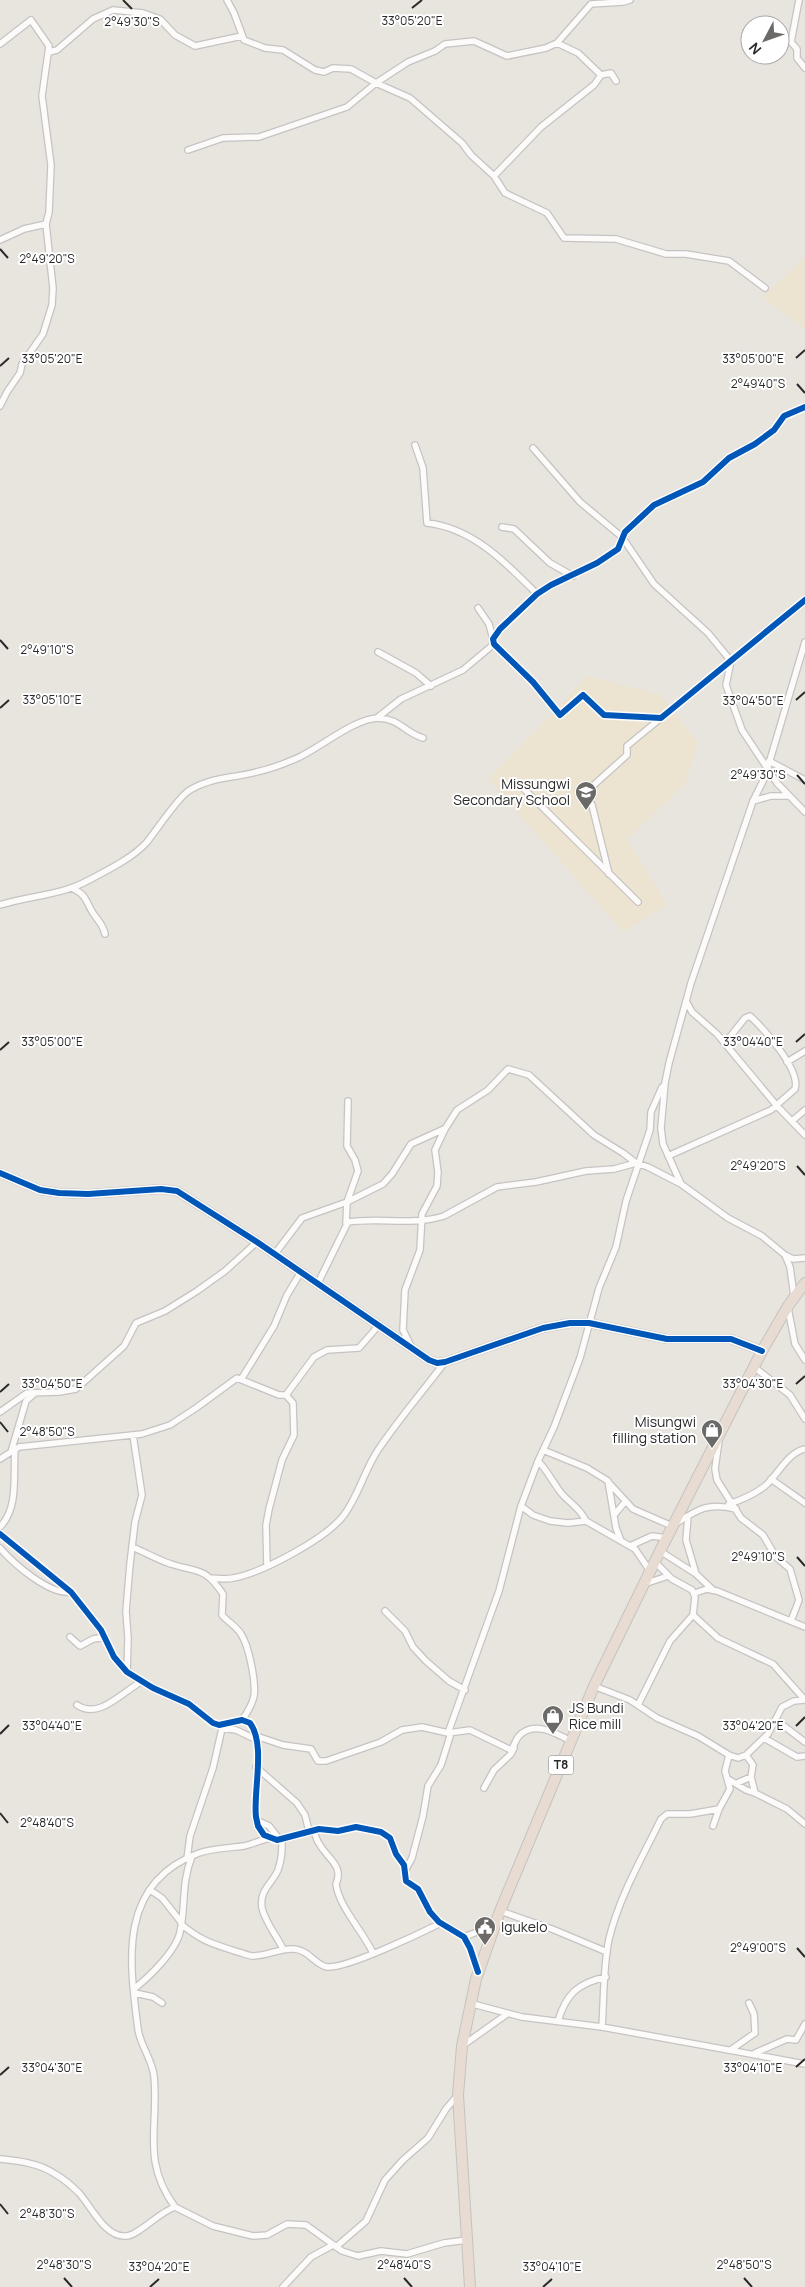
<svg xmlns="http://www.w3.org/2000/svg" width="805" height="2287" viewBox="0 0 805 2287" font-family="Manrope,sans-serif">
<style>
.education{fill:#ece4d1}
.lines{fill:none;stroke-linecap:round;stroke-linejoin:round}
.street-casing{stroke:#c5c3c4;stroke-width:8}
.secondary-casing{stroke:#c5c3c4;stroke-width:10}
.highway-casing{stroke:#c4c3c0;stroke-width:12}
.street{stroke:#fcfbfa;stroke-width:5.5}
.secondary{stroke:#fcfbfa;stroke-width:8}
.highway{stroke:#e8dcd2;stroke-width:10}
.cycleway-casing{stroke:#fff;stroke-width:9}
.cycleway{stroke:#0057b8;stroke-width:6}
.ticks{fill:none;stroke:#292929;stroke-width:2}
.labels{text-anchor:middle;stroke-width:4;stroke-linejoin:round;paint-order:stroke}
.shield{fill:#fff;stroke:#696969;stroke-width:1}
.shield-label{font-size:12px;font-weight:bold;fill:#292929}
.poi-label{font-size:14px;fill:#292929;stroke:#fff;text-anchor:end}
.ticks-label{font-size:12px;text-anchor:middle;fill:#292929;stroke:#fff;stroke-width:4;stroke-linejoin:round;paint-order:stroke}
</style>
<rect width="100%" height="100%" fill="#e8e4de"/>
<path class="education" d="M 805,258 L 805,329 L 762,297 Z
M 588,676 L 661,695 L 698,743 L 685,784 L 627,839 L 667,905 L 623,932 L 488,779 Z"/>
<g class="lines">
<g class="street-casing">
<path id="street" d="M 227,0 L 234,13 L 244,40 L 265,48 L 283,50 L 315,70 L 324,72 L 333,68 L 351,69 L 376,83 L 408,62 L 435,51 L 445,44 L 474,41 L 507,56 L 546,48 L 557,43 L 591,4 L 623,2 L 630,0
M 799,0 L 791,42 L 797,49 L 797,58 L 805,68
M 557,43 L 578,53 L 601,75
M 0,44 L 31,20 L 49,46 L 42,96 L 51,165 L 49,212 L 46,224 L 53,288 L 52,305 L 43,334 L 22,364 L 20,373 L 7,392 L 0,406
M 49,52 L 57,50 L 93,19 L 113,10 L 143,13 L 160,19 L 175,35 L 195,46 L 242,36
M 188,150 L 223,138 L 259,137 L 347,107 L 376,83 L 410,98 L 462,143 L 471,155 L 494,176 L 505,193 L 547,213 L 564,238 L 616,239 L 666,254 L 686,254 L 729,261 L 765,288
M 494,176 L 541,127 L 594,85 L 601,75 L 611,73 L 616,81
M 0,240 L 24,229 L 46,224
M 805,407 L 784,416 L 774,430 L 755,444 L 729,458 L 703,482 L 654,505 L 625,532 L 618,549 L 597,563 L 551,585 L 537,594 L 500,629 L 493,639 L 494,644 L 533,682 L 560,715 L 583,695 L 604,715 L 661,718 L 805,600
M 415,445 L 423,468 L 427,523 C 473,528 506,563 537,594
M 533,448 L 580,502 L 622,537 L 654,584 L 708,633 L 731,661 L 726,685 L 742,730 L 777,783 L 805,812
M 502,527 L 514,529 L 550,563 L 573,576
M 478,608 L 489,624 L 493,639
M 378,652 L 416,673 L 431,686
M 377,718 L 401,699 L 463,670 L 494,644
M 769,761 L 805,780
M 523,788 L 638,902
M 753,801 L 771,796 L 788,796
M 609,874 L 592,805 L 586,796 L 586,792 L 627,755 L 627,746 L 661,718
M 72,888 C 88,896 85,901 93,913 C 98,921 103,924 105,934
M 0,905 C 28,896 62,895 87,881 C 106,871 133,858 147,842 C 158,828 175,802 187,792 C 201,782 221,778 237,776 C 256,773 277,767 295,759 C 319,749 354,718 379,718 C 400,719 405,733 423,738
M 686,1001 L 692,1012 L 717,1034 L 777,1106 L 805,1135
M 787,1062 L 805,1051
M 792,1121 L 805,1110
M 668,1156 L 771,1110 L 795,1089 C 801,1070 764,1029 750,1016 L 745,1018 L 725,1043
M 346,1223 L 347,1202 L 358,1171 L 355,1160 L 347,1146 L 348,1101
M 274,1255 L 302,1218 L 347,1202 L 383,1184 L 392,1174 L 411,1144 L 444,1129
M 785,1255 L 793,1259 L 805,1258
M 318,1283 L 348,1222 C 379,1217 412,1226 444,1216 L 497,1187 L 536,1182 L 586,1171 L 614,1169 L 636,1163 L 648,1167 L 679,1183
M 794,1296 L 790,1267 L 785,1255 L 762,1236 L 728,1218 L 681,1184 L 663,1144 L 661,1128 L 665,1083 L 669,1063 L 691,983 L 753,801 L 765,777 L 805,642
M 788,1308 L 795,1344 L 805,1360
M 411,1346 L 403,1330 L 405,1290 L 420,1250 L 422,1214 L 437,1186 L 438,1172 L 435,1150 L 445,1129 L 457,1110 L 488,1090 L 508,1069 L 529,1075 L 594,1135 L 623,1153 L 636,1163
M 754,1367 L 790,1395 L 805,1419
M 242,1378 L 274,1326 L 287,1295 L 301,1272
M 0,1412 L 27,1393 L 59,1392 L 76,1389 L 124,1346 L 136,1323 L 165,1311 L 197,1291 L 225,1271 L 257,1242
M 719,1440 L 715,1469 L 717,1480 L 741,1518 L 763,1535 L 776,1557 L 790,1569 L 799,1600 L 791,1621
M 543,1450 L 587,1468 L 608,1481 L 616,1528 L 621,1541
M 11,1452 L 26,1401 L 35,1393
M 0,1459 L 19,1447 L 142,1434 L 170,1425 L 196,1408 L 237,1378 L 279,1395 L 286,1395 L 314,1357 L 327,1350 L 359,1348 L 379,1325
M 538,1461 C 548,1471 553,1483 562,1494 C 571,1504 580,1508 586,1521
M 771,1479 L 805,1503
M 610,1484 L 633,1509 L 672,1526 C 697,1510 706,1502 736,1509
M 729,1504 C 741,1500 755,1494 765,1486 C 778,1475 787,1453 805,1449
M 521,1506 L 533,1515 L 550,1521 L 568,1523 L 586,1521 L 635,1549 L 650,1571
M 614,1515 L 625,1502
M 688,1516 L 686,1540 L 696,1574
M 0,1527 C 19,1507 13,1476 15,1450
M 0,1534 L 71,1592 L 101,1630 L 114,1657 L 127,1672 L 153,1688 L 189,1704 L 213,1723 L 219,1725 L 242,1720 L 250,1723 C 266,1745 253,1791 256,1817 L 258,1826 L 264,1835 L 277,1840 L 319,1829 L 338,1831 L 356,1827 L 381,1832 L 390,1838 L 396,1854 L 404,1865 L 406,1881 L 418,1889 L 430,1912 L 439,1922 L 464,1937 L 470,1948 L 478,1972
M 630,1546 L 652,1536 L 667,1538
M 132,1547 C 145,1552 158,1560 171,1564 C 198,1573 204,1566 223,1594 L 222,1615 C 228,1622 236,1626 241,1634 C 249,1646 256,1682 254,1696 C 252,1705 247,1713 242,1720
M 0,1548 C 14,1564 49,1595 71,1592
M 660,1551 L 696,1574 L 712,1589
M 267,1566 L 266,1525 L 269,1509 L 282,1460 L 294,1435 L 293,1403 L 286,1395
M 210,1578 C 217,1578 226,1580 233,1578 C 262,1573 327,1538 344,1515 C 359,1495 364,1471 378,1450 C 398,1420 423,1391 445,1362
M 644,1584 L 668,1576
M 695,1593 L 707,1589 L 717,1591 L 805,1627
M 385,1611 L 405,1631 L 413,1647 L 426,1661 L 449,1681 L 465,1690
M 693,1615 L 718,1638 L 773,1664 L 805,1700
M 70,1637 L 80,1646 L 93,1639 L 105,1637
M 127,1672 L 128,1638 L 126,1611 L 130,1564 L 135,1522 L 142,1495 L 133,1435
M 594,1686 L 630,1700 L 657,1718 L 698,1736 L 729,1755 L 738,1758 L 746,1755 L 768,1734 L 782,1707 L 794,1701 L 805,1700
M 77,1705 C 99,1720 122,1692 141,1682
M 638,1705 L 670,1641 L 693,1615 L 695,1597 L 692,1590 L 672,1579 L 655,1562
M 776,1720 L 805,1742
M 222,1728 L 236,1730 L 257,1740
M 448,1733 L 499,1591 L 521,1506 L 538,1461 L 554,1427 L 580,1358 L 599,1288 L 616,1247 L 626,1201 L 650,1130 L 651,1112 L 662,1087
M 256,1736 L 283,1745 L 311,1749 L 318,1761 L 326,1761 L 381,1742 L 402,1730 L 422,1727 L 448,1733 L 470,1730 L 511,1750 C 515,1745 515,1740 519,1736 C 533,1720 556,1733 571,1741
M 764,1738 L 797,1757 L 805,1756
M 746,1755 L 753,1765 L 751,1777 L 755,1793 L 787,1809 L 805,1824
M 256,1767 L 297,1803 L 305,1815 L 309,1831
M 728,1779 L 746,1790 L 755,1793
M 737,1783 L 751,1777
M 484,1788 L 494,1770 L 511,1754 L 514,1748
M 256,1820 L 269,1826 L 280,1840
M 713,1826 L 719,1809 L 730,1789 L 725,1771 L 729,1755
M 314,1830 C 315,1835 317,1841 320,1845 C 328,1859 344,1866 336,1884 C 339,1907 362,1930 373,1953
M 282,1839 C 282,1850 282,1859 278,1870 C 272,1884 259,1890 262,1908 C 265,1922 277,1936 283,1949
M 187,1859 L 190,1836 L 213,1768 L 223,1724
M 405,1871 L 412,1858 L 423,1816 L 428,1786 L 441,1765 L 451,1733
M 150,1890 L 162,1898 L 181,1922
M 500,1911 L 552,1929 L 607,1952
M 181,1924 C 201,1941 213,1944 238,1952 C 243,1953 248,1956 253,1956 C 267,1956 280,1948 294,1949 C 309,1950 315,1965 327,1967 C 346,1969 421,1933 441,1923
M 464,1937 L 495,1925
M 135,1988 C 149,1977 176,1951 180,1932 C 186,1905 181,1884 192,1856
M 135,1993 L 153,1997 L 162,2003
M 469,2003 L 522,2017 L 602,2027 L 805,2064
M 558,2021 C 566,1994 578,1983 606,1977
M 602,2027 C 604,1999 603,1967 609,1939 C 619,1897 642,1858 661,1819 L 667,1814 L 690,1814 L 719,1809
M 462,2046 L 507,2014
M 732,2049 L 755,2033 L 754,2014 L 749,2003
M 755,2053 L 787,2039 L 796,2040 L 805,2024
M 0,2159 C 19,2161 39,2163 55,2174 C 64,2179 72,2186 79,2193 C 91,2206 105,2238 126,2236 C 138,2236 159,2212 175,2207 L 213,2226 L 253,2236 L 267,2235 L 287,2224 L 306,2225 L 342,2251 L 358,2256 L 381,2251 L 407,2254 L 444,2243 L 467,2240
M 175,2207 C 141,2161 159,2127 154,2076 C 152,2059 140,2045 138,2029 C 129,1960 118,1883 199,1853 C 214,1848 229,1848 244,1846 C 253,1844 261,1840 270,1838
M 336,2247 L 366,2221 L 385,2180 L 403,2160 L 428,2138 L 446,2109 L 457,2096
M 283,2287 L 311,2257 L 333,2245"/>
</g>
<g class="secondary-casing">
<path id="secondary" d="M 0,1173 L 40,1190 L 59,1193 L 88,1194 L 161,1189 L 177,1191 L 257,1242 L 429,1360 L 437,1363 L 445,1362 L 543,1328 L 570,1323 L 589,1323 L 667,1339 L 731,1339 L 762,1351"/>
</g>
<g class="highway-casing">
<path id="highway" d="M 470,2287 L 458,2095 L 462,2046 L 476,1979 L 500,1911 L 594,1686 L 660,1551 L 762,1351 L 788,1306 L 805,1283"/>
</g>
<use href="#street" class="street"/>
<use href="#secondary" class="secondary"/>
<use href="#highway" class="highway"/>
<g class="cycleway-casing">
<path id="cycleway" d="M 805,407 L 784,416 L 774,430 L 755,444 L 729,458 L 703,482 L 654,505 L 625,532 L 618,549 L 597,563 L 551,585 L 537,594 L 500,629 L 493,639 L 494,644 L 533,682 L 560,715 L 583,695 L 604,715 L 661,718 L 805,600
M 0,1173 L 40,1190 L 59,1193 L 88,1194 L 161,1189 L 177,1191 L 257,1242 L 429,1360 L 437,1363 L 445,1362 L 543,1328 L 570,1323 L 589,1323 L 667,1339 L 731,1339 L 762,1351
M 0,1534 L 71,1592 L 101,1630 L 114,1657 L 127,1672 L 153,1688 L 189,1704 L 213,1723 L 219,1725 L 242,1720 L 250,1723 C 266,1745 253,1791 256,1817 L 258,1826 L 264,1835 L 277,1840 L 319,1829 L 338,1831 L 356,1827 L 381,1832 L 390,1838 L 396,1854 L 404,1865 L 406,1881 L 418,1889 L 430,1912 L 439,1922 L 464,1937 L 470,1948 L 478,1972"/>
</g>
<use href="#cycleway" class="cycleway"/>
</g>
<path class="ticks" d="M 123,0 L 132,9M 412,8 L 422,0M 0,249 L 8,258M 796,358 L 805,350M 0,366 L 9,358M 797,384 L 805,393M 0,640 L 8,649M 796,700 L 805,692M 0,708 L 9,700M 797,775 L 805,784M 796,1042 L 805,1034M 0,1050 L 9,1042M 797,1166 L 805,1175M 796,1384 L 805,1376M 0,1392 L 9,1384M 0,1422 L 8,1432M 797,1557 L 805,1566M 796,1726 L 805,1717M 0,1734 L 9,1725M 0,1813 L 8,1823M 797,1948 L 805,1957M 796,2067 L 805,2059M 0,2075 L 9,2067M 0,2204 L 8,2214M 64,2278 L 72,2287M 404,2278 L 412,2287M 744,2278 L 752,2287M 150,2287 L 159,2279M 543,2287 L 552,2279"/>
<defs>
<g id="school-pin" transform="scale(1.125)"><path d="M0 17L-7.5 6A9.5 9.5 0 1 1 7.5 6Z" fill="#6c6a68" stroke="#fff"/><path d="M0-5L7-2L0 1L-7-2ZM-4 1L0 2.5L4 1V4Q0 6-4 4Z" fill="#fff"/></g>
<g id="shop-pin" transform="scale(1.125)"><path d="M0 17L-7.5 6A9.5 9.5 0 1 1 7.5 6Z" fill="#6c6a68" stroke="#fff"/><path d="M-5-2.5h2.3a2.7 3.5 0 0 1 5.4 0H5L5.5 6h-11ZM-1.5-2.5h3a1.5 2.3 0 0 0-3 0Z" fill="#fff"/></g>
<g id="civic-pin" transform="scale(1.125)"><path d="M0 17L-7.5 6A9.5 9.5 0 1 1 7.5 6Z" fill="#6c6a68" stroke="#fff"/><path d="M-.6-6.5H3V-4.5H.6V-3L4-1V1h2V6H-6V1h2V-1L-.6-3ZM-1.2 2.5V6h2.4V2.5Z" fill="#fff"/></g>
</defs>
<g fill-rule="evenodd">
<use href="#school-pin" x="586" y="792"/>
<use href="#shop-pin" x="712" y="1430"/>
<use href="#shop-pin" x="553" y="1716"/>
<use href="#civic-pin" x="485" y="1927"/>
</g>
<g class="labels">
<rect class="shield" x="548.5" y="1755.5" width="25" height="19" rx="4"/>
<g class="shield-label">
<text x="561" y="1769">T8</text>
</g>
<g class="poi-label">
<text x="570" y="789">Missungwi<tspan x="570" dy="16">Secondary School</tspan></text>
<text x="696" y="1427">Misungwi<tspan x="696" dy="16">filling station</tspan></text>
<text x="569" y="1713" text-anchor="start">JS Bundi<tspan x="569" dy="16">Rice mill</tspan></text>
<text x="501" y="1932" text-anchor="start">Igukelo</text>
</g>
</g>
<g class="ticks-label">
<text x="412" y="25">33°05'20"E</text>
<text x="132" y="26">2°49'30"S</text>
<text x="47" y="263">2°49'20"S</text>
<text x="52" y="363">33°05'20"E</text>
<text x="753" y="363">33°05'00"E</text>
<text x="758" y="388">2°49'40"S</text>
<text x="47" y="654">2°49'10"S</text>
<text x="52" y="704">33°05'10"E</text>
<text x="753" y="705">33°04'50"E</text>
<text x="758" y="779">2°49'30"S</text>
<text x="52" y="1046">33°05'00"E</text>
<text x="753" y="1046">33°04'40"E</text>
<text x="758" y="1170">2°49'20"S</text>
<text x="52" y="1388">33°04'50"E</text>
<text x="753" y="1388">33°04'30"E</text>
<text x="47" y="1436">2°48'50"S</text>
<text x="758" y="1561">2°49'10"S</text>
<text x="52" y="1730">33°04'40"E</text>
<text x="753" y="1730">33°04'20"E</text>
<text x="47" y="1827">2°48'40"S</text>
<text x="758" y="1952">2°49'00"S</text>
<text x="52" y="2072">33°04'30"E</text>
<text x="753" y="2072">33°04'10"E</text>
<text x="47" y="2218">2°48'30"S</text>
<text x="64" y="2269">2°48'30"S</text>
<text x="404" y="2269">2°48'40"S</text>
<text x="744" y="2269">2°48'50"S</text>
<text x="159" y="2271">33°04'20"E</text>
<text x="552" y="2271">33°04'10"E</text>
</g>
<g transform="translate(765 40) rotate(229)"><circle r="24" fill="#ffffff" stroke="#a9a9a9"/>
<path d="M0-4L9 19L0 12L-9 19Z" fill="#6c6a68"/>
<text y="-8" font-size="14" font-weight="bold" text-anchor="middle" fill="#292929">N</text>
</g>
</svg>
